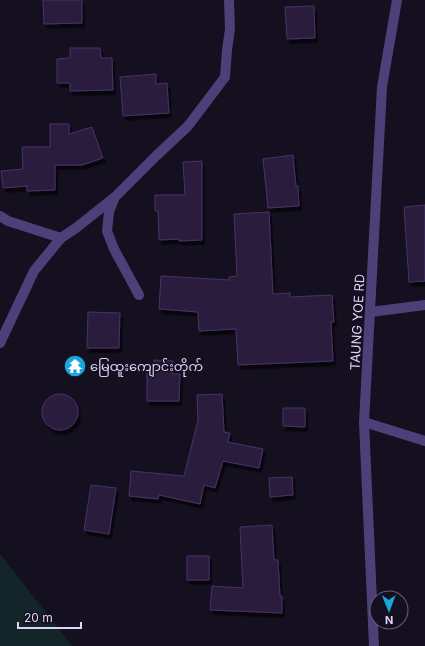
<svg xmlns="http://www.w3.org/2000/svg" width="425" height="646" viewBox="0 0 425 646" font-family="Inter,'Noto Sans Myanmar',sans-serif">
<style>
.green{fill:#132529}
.building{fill:#2b1e3e;stroke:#473268;filter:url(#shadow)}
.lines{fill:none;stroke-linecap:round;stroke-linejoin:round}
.minor{stroke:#4d4079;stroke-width:10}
.labels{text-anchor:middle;stroke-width:3;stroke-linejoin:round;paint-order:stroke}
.street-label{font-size:13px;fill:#dfd3fa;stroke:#151020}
.poi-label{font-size:13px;fill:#dfd3fa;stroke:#151020;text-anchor:start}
</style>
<defs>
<filter id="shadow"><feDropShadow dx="2.5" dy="4.5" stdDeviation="0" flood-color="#0009"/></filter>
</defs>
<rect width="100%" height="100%" fill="#151020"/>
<path class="green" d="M 0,554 L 72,646 L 0,646 Z"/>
<path class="building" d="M 43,0 L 82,0 L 82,23 L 44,24 Z
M 314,6 L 315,38 L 287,39 L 285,7 Z
M 70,48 L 100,48 L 101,58 L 112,58 L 113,90 L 70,91 L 70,83 L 57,83 L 57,59 L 70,58 Z
M 156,74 L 156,84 L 167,83 L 169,113 L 123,116 L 120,77 Z
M 50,124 L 69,124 L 69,134 L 92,127 L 103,158 L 82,165 L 55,165 L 55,190 L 27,191 L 27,186 L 3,188 L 1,171 L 23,169 L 22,147 L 50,147 Z
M 293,155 L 296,186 L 298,186 L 299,206 L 268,208 L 263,159 Z
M 202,161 L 202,240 L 179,241 L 179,239 L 159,240 L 158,211 L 155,211 L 155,195 L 185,195 L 183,162 Z
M 425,205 L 425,281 L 409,282 L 404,207 Z
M 269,212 L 273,294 L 290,293 L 290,297 L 332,295 L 334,322 L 331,322 L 333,361 L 238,365 L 236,329 L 199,331 L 198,312 L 159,309 L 161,276 L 229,280 L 229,277 L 237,276 L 234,214 Z
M 88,312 L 120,313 L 119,348 L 87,348 Z
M 154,360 L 173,361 L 172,374 L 180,374 L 179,401 L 147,401 L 147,373 L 154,373 Z
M 222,394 L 224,432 L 230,433 L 228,442 L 263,449 L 259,468 L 223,461 L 215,488 L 204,485 L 200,504 L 159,495 L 158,499 L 129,496 L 131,471 L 184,476 L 198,420 L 197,395 Z
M42 412a18 18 0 1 1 36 0a18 18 0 1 1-36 0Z
M 283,408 L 305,408 L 305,427 L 283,426 Z
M 292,477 L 293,495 L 270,497 L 269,478 Z
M 91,485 L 116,488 L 109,534 L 84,530 Z
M 272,525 L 274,560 L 278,560 L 280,596 L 282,596 L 282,613 L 210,610 L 212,586 L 243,588 L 240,527 Z
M 187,556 L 209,556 L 209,580 L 187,580 Z"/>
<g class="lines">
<path class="minor" d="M 114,199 L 109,212 L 107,231 L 114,249 L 139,295
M 0,216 L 8,221 L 61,238
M 371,312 L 425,305
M 0,343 L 34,271 L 61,238 L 76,228 L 115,197 L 156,156 L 188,126 L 225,77 L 227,50 L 230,29 L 229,0
M 364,422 L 425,441
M 374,646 L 364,422 L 382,87 L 397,0"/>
</g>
<defs>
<g id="temple-disc" transform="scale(1.15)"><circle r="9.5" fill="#1aa5df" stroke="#151020"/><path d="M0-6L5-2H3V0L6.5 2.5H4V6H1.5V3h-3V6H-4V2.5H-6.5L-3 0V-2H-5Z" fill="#fff"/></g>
</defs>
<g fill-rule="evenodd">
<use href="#temple-disc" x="75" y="366"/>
</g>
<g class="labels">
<g class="street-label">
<text transform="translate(357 322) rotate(-87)" y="5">TAUNG YOE RD</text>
</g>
<g class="poi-label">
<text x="90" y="371">မြေထူးကျောင်းတိုက်</text>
</g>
</g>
<g transform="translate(389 610) rotate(179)"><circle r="19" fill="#151020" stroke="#665e77"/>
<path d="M0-3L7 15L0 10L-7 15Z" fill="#1aa5df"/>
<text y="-6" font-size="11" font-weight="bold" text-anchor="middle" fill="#dfd3fa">N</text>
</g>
<path d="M18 622v6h63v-6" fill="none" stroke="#dfd3fa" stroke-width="2"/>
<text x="24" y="622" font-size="12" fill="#dfd3fa" stroke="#151020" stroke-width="3" paint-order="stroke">20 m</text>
</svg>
